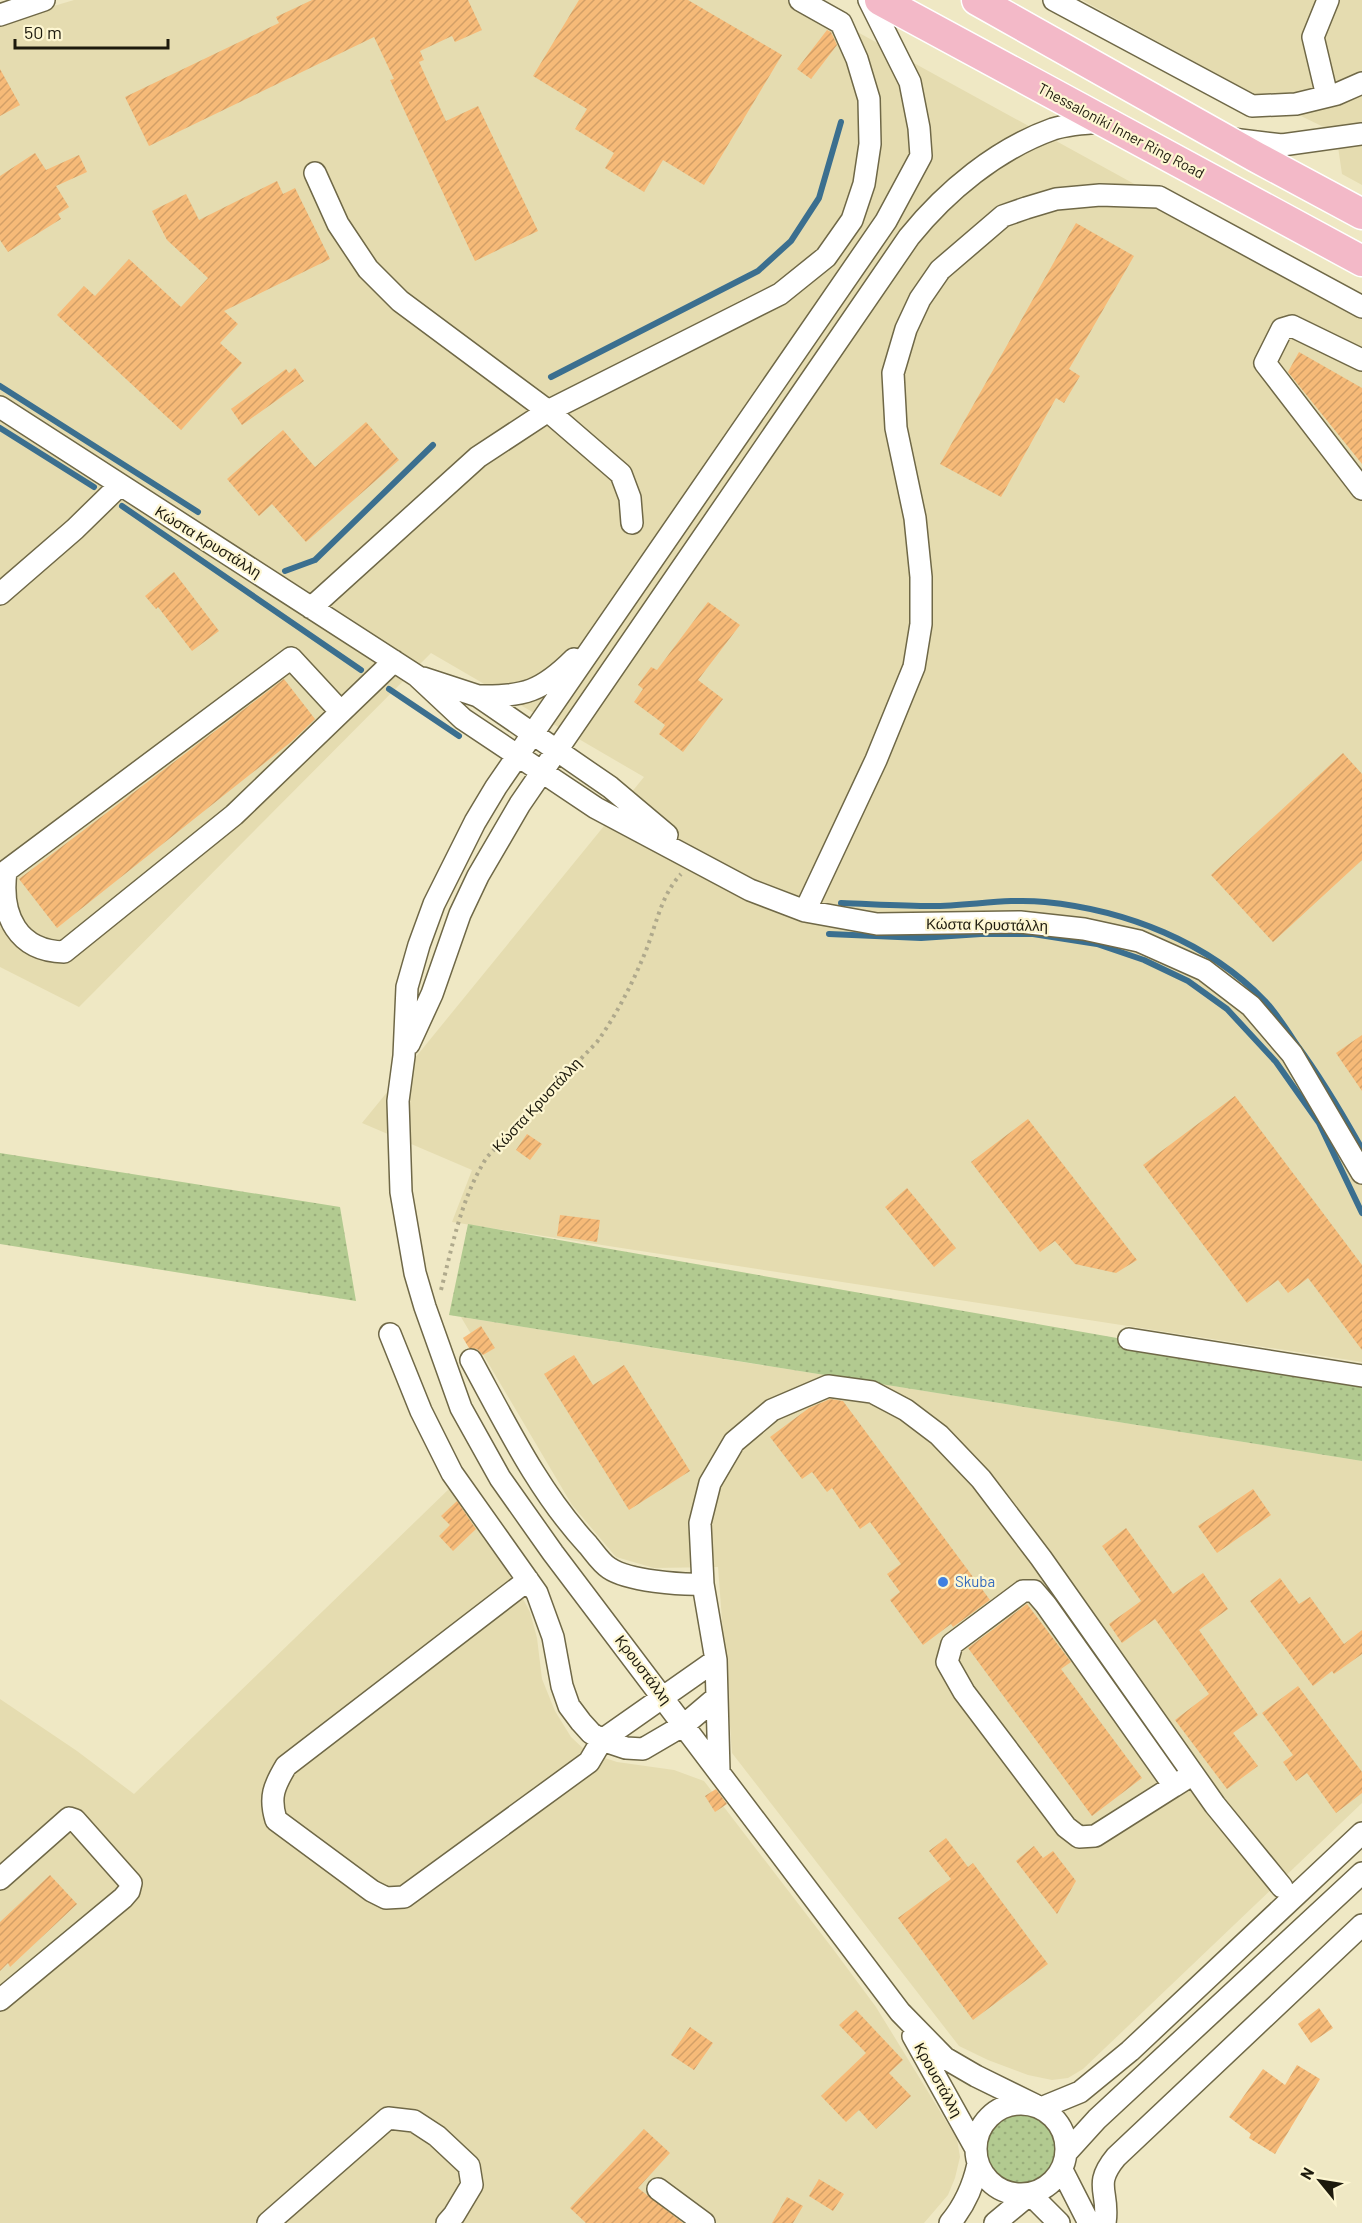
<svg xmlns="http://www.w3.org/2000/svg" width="1362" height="2223" viewBox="0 0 1362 2223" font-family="Barlow,sans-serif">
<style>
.built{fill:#e5dcb0}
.green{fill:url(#green-dots)}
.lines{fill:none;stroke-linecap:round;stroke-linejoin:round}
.stream{stroke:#3b6f8f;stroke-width:6}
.building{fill:url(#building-hatch)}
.minor-casing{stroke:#6f6847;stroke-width:24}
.highway-casing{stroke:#fff;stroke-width:33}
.path{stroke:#afa98c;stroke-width:4;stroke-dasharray:3 4.5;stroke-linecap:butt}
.minor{stroke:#fff;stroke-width:21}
.highway{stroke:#f3b9c8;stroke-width:30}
.shop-dot{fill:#3f7fe0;stroke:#fdf6d1;stroke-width:2}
.labels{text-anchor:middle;stroke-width:4.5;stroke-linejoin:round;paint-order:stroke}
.street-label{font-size:15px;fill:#1d1a0d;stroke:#fdf6d1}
.shop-label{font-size:15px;fill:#366cbe;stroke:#fdf6d1;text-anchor:start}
</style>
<defs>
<pattern id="green-dots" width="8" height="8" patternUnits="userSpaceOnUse" patternTransform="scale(1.5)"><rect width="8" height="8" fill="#b2ca90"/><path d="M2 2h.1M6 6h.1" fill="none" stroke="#99ad7b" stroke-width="1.8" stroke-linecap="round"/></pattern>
<pattern id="building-hatch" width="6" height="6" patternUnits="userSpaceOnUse" patternTransform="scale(1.5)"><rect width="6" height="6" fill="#f6ba78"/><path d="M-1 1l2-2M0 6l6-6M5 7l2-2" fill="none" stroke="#d29f67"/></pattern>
</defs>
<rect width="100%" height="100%" fill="#efe8c4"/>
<path class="built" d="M 74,0 L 794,0 L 841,23 L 1362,309 L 1362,1362 L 452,1222 L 472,1170 L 362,1123 L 644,777 L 431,653 L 79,1007 L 0,967 L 0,22 Z
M 1082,0 L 1362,0 L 1362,185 L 1342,174 L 1336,133 L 1233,83 Z
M 461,1317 L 1362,1461 L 1362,1803 L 1083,2069 L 1068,2078 L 1052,2080 L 1028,2075 L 988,2060 L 959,2046 L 732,1753 L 718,1567 L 654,1568 L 616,1557 L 572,1505 Z
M 450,1488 L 512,1578 L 530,1612 L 537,1638 L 542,1679 L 555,1711 L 571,1737 L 587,1752 L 617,1762 L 674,1770 L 704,1781 L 833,1949 L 876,2007 L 957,2139 L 960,2157 L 955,2178 L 948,2195 L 924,2223 L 0,2223 L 0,1699 L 77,1751 L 134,1794 Z"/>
<path class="green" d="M 0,1153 L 340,1207 L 356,1301 L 0,1244 Z
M 468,1224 L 1362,1381 L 1362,1461 L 449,1315 Z
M985 2150a38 38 0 1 1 76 0a38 38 0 1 1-76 0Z"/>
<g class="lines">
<path class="stream" d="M 551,377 L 758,271 L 791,241 L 819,198 L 841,122
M 0,386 L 198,512
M 0,428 L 94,487
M 122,506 L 361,670
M 285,571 L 315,560 L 433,445
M 389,689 L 459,736
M 841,903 C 871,904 901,906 932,906 C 969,906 1008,898 1045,902 C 1126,910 1208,942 1265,1001 C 1277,1014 1287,1030 1297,1045 C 1322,1079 1342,1113 1362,1149
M 829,934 L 921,938 L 981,934 L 1033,934 L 1097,944 L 1144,960 L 1188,981 L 1227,1009 L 1276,1062 L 1319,1123 L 1362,1213"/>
</g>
<path class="building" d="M 312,0 L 468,0 L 482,30 L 455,42 L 452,36 L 420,51 L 424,60 L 419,62 L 446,121 L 478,106 L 538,231 L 475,261 L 390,80 L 394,79 L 374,37 L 149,146 L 125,97 L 279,23 L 276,17 Z
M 579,0 L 688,0 L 782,55 L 704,185 L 663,160 L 644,192 L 605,168 L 614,153 L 575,129 L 587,109 L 533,76 Z
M 827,30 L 831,32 L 837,45 L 811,79 L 797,69 Z
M 0,69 L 20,105 L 0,116 Z
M 35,153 L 46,170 L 79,155 L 87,172 L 56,186 L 69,207 L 58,214 L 61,219 L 8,252 L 0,240 L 0,176 Z
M 277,181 L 283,194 L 295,188 L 330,259 L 224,311 L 238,324 L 220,343 L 242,363 L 181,430 L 57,315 L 84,286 L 95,296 L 129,259 L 181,307 L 208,278 L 167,240 L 152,211 L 186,194 L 199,220 Z
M 1076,223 L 1134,256 L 1069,369 L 1080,376 L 1064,403 L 1056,398 L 1001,497 L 940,464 Z
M 1299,352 L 1362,388 L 1362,464 L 1288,372 Z
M 295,368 L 304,381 L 242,425 L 231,409 L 286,369 L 289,373 Z
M 366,422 L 399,460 L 306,542 L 272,504 L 259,516 L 227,479 L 283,430 L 315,467 Z
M 174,572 L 219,631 L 192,651 L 158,607 L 156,609 L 145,596 Z
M 708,602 L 740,625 L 698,680 L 723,699 L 683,752 L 659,734 L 665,725 L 634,702 L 643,689 L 638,685 L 651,667 L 657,670 Z
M 284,679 L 315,719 L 291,742 L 57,928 L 19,879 Z
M 1343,753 L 1362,774 L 1362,860 L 1273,942 L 1211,875 Z
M 1362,1035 L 1362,1091 L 1336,1053 Z
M 1235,1096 L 1362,1265 L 1362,1350 L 1308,1278 L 1288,1293 L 1278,1280 L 1247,1303 L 1143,1165 Z
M 1028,1119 L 1137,1260 L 1116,1273 L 1075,1264 L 1055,1241 L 1040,1252 L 971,1162 Z
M 527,1134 L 542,1144 L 530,1160 L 516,1150 Z
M 907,1188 L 956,1248 L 934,1267 L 885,1207 Z
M 560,1215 L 600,1220 L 597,1242 L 557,1236 Z
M 481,1326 L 495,1348 L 483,1355 L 477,1349 L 469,1348 L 463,1338 Z
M 574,1355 L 593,1385 L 624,1365 L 690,1471 L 629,1510 L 544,1374 Z
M 830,1399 L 843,1401 L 990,1600 L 953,1627 L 951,1624 L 923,1645 L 890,1600 L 900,1592 L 887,1574 L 901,1564 L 870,1522 L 860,1529 L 832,1488 L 827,1492 L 812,1472 L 802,1479 L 770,1437 L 809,1408 Z
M 1253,1489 L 1271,1515 L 1217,1553 L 1198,1526 Z
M 457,1501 L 476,1529 L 453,1551 L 439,1536 L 450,1525 L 441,1516 Z
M 1126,1528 L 1173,1594 L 1203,1573 L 1228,1609 L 1199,1630 L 1258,1715 L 1233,1733 L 1258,1766 L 1227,1789 L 1175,1720 L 1209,1694 L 1155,1619 L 1122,1643 L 1109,1624 L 1141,1601 L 1102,1546 Z
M 1280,1578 L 1299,1604 L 1310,1597 L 1344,1644 L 1362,1630 L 1362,1654 L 1334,1674 L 1332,1671 L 1313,1686 L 1250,1601 Z
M 1027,1604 L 1071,1662 L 1061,1669 L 1142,1778 L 1092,1816 L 968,1648 Z
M 1298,1686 L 1362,1772 L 1362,1793 L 1336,1813 L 1307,1773 L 1296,1781 L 1283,1762 L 1293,1755 L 1262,1713 Z
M 716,1789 L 727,1804 L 715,1812 L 705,1796 Z
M 946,1838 L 968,1867 L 973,1863 L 1048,1964 L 973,2020 L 898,1918 L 951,1879 L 929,1851 Z
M 1034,1846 L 1043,1858 L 1053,1851 L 1076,1881 L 1057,1914 L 1016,1861 Z
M 50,1875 L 77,1904 L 10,1967 L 8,1963 L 0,1971 L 0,1922 Z
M 1319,2008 L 1333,2028 L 1311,2043 L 1298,2024 Z
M 856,2010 L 903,2060 L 889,2073 L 911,2096 L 876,2129 L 859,2110 L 846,2122 L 821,2096 L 866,2053 L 839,2025 Z
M 690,2027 L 713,2043 L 694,2070 L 671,2055 Z
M 1297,2065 L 1320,2079 L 1275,2154 L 1249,2138 L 1251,2134 L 1229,2117 L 1263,2069 L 1285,2085 Z
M 644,2129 L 670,2153 L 638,2188 L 683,2223 L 586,2223 L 570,2208 Z
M 819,2179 L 844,2194 L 833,2211 L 809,2196 Z
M 787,2197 L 803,2206 L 793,2223 L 772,2223 Z"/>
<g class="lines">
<g class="minor-casing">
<path id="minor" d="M 869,0 L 910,82 L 919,128 L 921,156 L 886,221 L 496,787 L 475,822 L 434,904 L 419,945 L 407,987 L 404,1056 L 398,1101 L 401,1192 L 415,1273 L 425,1307 L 461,1408 L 500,1478 L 553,1553 L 900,2012 L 945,2058 L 976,2076 L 1035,2105
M 1054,0 L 1252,106 L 1296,104 L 1337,94 L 1362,83
M 0,15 L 44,0
M 1327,96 L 1313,37 L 1328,0
M 1232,139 L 1282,145 L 1362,134
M 315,173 L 338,224 L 368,269 L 400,301 L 548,411 L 621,474 L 630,498 L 632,523
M 1362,360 L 1292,326 L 1282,329 L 1265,363 L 1362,489
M 0,407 L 417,676 L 463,719 L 596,808 L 750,890 L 805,911 L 877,924 L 1020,922 L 1084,929 L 1139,941 L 1204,970 L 1251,1006 L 1292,1054 L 1362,1173
M 0,594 L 75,529 L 119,486
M 311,608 L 478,457 L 548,411 L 780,294 L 826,257 L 852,220 L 864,184 L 870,144 L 869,99 L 857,59 L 841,23 L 800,0
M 423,678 L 478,696 L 610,787 L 667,835
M 479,696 C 524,697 542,691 574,659
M 341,712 L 291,658 L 6,871 C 0,916 18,951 64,952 L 234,815 L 394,661
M 805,911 L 876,760 L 914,667 L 921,624 L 921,577 L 915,518 L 896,428 L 893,373 L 906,329 L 920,299 L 940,270 L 1003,216 L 1026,208 L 1056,199 L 1100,195 L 1159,197 L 1362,307
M 409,1044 L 432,994 L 460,914 L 478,876 L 520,804 L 909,237 C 946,191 997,149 1053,129 C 1069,124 1087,123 1104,122
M 390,1334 L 421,1411 L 452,1473 L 537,1593 L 553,1637 L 562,1686 L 569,1706 L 581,1722 L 591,1733 L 602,1740 L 626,1748 L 643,1749 L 684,1725 L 717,1697
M 1129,1339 L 1362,1376
M 471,1360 C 506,1424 538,1491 588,1545 C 594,1552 601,1563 609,1568 C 628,1581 681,1585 703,1584
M 528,1580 L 286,1766 C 274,1786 269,1797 276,1820 L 372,1891 L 386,1898 L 404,1897 L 589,1762 L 602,1740 L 716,1660
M 719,1771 L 716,1660 L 703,1584 L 700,1523 L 710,1483 L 734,1442 L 772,1410 L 828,1386 L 872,1392 L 906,1410 L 939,1435 L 981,1479 L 1041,1558 L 1215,1805 L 1282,1887
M 1174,1786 L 1095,1836 L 1079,1837 L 1066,1827 L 964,1692 L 947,1662 L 952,1644 L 1023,1591 L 1034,1591 L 1046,1605 L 1174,1786 L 1193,1774
M 0,1879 L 69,1818 L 75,1820 L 131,1883 L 129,1891 L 123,1898 L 0,2000
M 913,2036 L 976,2149
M976 2149a45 45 0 1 1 90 0a45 45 0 1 1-90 0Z
M 1041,2108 L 1080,2092 L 1130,2051 L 1362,1833
M 1067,2152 L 1097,2119 L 1362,1873
M 1062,2170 L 1089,2223
M 658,2189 L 704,2223
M 268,2223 L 388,2118 L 414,2121 L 437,2136 L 469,2166 L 472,2185 L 454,2215 L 447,2223
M 950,2223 C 965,2205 973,2187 978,2164
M 995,2223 L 1030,2194 L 1059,2223
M 1105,2223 C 1110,2191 1092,2186 1116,2157 L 1362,1925"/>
</g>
<g class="highway-casing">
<path id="highway" d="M 880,0 L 1362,261
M 977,0 L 1256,157 L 1362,214"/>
</g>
<path class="path" d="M 441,1290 C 453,1244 461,1198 487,1157 L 597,1042 C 617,1014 632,984 645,953 C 656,926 661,895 681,874"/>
<use href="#minor" class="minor"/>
<use href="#highway" class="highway"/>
</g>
<circle class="shop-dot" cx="943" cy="1582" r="6"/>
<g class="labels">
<g class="street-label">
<text transform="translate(1121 131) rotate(28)" y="5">Thessaloniki Inner Ring Road</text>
<text transform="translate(208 542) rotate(32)" y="5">Κώστα Κρυστάλλη</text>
<text transform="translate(987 925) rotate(1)" y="5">Κώστα Κρυστάλλη</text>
<text transform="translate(537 1105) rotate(-47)" y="5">Κώστα Κρυστάλλη</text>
<text transform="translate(643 1670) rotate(53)" y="5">Κρουστάλλη</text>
<text transform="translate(938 2080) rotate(61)" y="5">Κρουστάλλη</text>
</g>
<g class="shop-label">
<text x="955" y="1587">Skuba</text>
</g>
</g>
<g transform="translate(1320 2181) rotate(300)" stroke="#fdf6d1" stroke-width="4.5" paint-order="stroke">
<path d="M0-4.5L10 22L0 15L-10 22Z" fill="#1d1a0d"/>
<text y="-9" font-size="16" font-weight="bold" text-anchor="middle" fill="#1d1a0d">N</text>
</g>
<path d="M15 39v9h153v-9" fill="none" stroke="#1d1a0d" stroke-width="3"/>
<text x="24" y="39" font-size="18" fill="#1d1a0d" stroke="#fdf6d1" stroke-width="4.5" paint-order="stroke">50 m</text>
</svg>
